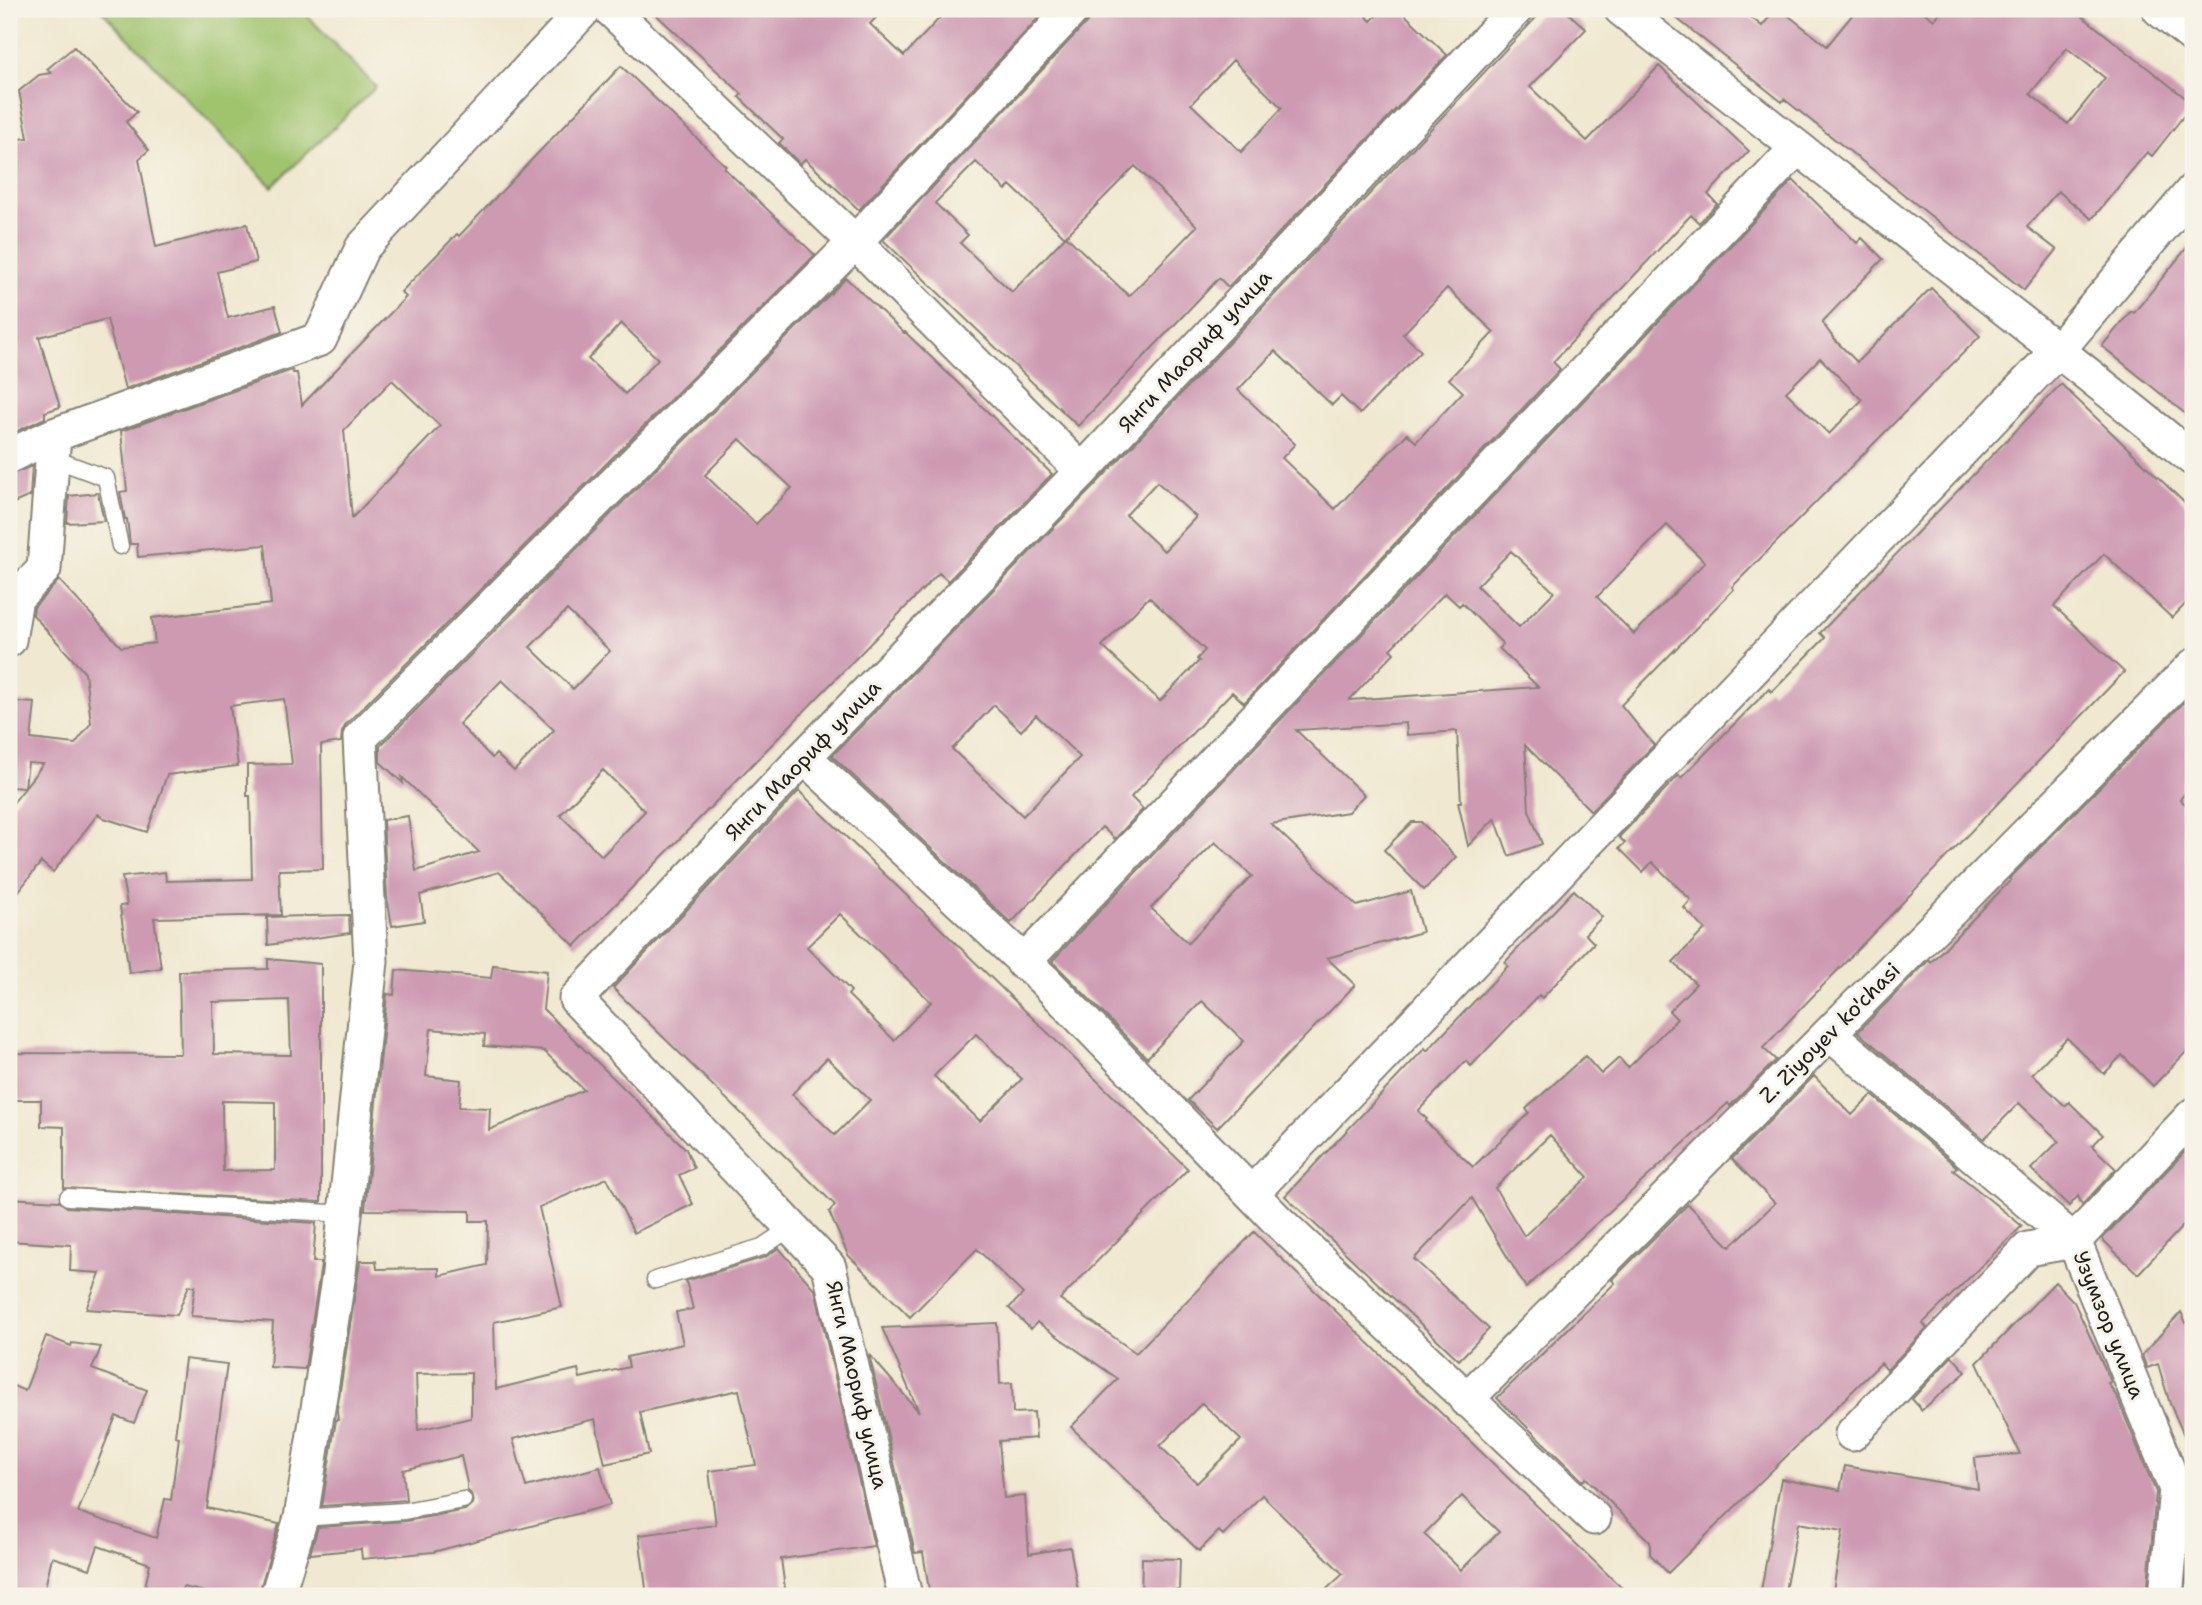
<svg xmlns="http://www.w3.org/2000/svg" width="2202" height="1605" viewBox="0 0 2202 1605" font-family="'Shantell Sans',sans-serif">
<style>
.green{fill:#a0c46e;stroke:#5e7045;stroke-width:2}
.building{fill:#cd9ab2;fill-rule:evenodd}
.lines{fill:none;stroke-linecap:round;stroke-linejoin:round}
.service-casing{stroke:#868276;stroke-width:19}
.minor-casing{stroke:#868276;stroke-width:37}
.service{stroke:#fff;stroke-width:16}
.minor{stroke:#fff;stroke-width:33}
.labels{text-anchor:middle;stroke-width:6;stroke-linejoin:round;paint-order:stroke}
.street-label{font-size:21px;fill:#1c1c1c;stroke:#f7f3e8}
</style>
<rect width="100%" height="100%" fill="#f7f3e8"/>
<filter id="ink" filterUnits="userSpaceOnUse"><feTurbulence type="fractalNoise" baseFrequency=".0143" numOctaves="2"/><feDisplacementMap in="SourceGraphic" scale="14" xChannelSelector="R" yChannelSelector="G"/><feConvolveMatrix kernelMatrix="1 2 1 2 8 2 1 2 1" color-interpolation-filters="sRGB"/></filter>
<filter id="wash" filterUnits="userSpaceOnUse"><feTurbulence type="fractalNoise" baseFrequency=".00686" numOctaves="4" result="noise"/><feDisplacementMap in="SourceGraphic" scale="28" xChannelSelector="R" yChannelSelector="G"/><feGaussianBlur stdDeviation="1.57" result="paint"/><feColorMatrix in="noise" values="0 0 0 0 0 0 0 0 0 0 0 0 0 0 0 0 0 1.4 0 .05"/><feComposite in="paint" operator="in"/></filter>
<g filter="url(#wash)">
<rect width="100%" height="100%" fill="#f0e8d0"/>
<path class="green" d="M 100,9 L 301,9 L 376,87 L 272,187 Z"/>
<g id="blocks">
<path class="building" d="M 650,9 L 884,9 L 870,24 L 904,56 L 948,9 L 1047,9 L 859,210 L 805,159 L 800,164 L 779,143 L 783,139 L 739,97 L 742,94 Z
M 1092,9 L 1359,9 L 1371,21 L 1383,9 L 1399,9 L 1447,55 L 1228,287 L 1219,278 L 1078,426 L 883,240 L 1087,22 L 1092,14 ZM 1233,60 L 1282,108 L 1241,152 L 1191,104 ZM 976,162 L 1006,190 L 1010,185 L 1065,237 L 1012,292 L 960,243 L 968,235 L 935,203 ZM 1135,166 L 1197,226 L 1129,296 L 1066,236 Z
M 1544,9 L 1564,9 L 1586,29 L 1530,87 L 1587,141 L 1659,66 L 1749,151 L 1708,194 L 1717,204 L 1699,223 L 1691,215 L 1553,362 L 1560,369 L 1244,703 L 1232,692 L 1131,797 L 1143,809 L 1115,839 L 1102,827 L 1011,923 L 832,756 L 1096,484 ZM 1447,288 L 1494,332 L 1449,379 L 1463,392 L 1416,442 L 1407,434 L 1335,509 L 1282,458 L 1295,444 L 1238,390 L 1275,351 L 1332,405 L 1341,396 L 1360,414 L 1421,351 L 1403,334 ZM 1157,482 L 1196,517 L 1164,551 L 1126,515 ZM 1149,597 L 1205,650 L 1197,659 L 1199,661 L 1160,701 L 1102,646 ZM 994,705 L 1021,731 L 1036,715 L 1080,757 L 1023,816 L 952,749 Z
M 1665,9 L 1740,9 L 1762,26 L 1776,9 L 1780,9 L 1827,46 L 1857,9 L 1920,9 L 1934,20 L 1943,9 L 2073,9 L 2193,104 L 2152,156 L 2147,152 L 2092,219 L 2058,191 L 2027,227 L 2057,250 L 2024,290 L 1784,99 L 1782,102 ZM 2067,48 L 2105,78 L 2068,124 L 2030,94 Z
M 74,47 L 137,112 L 126,122 L 149,150 L 139,159 L 156,247 L 247,224 L 256,262 L 217,272 L 228,318 L 275,306 L 282,332 L 125,389 L 107,319 L 39,337 L 60,407 L 45,412 L 45,418 L 9,435 L 9,140 L 28,138 L 19,91 L 39,75 L 51,73 L 47,69 Z
M 621,66 L 726,166 L 724,168 L 815,255 L 346,724 L 342,732 L 341,742 L 321,745 L 323,869 L 279,870 L 281,915 L 154,918 L 161,968 L 129,973 L 120,906 L 127,905 L 122,877 L 165,872 L 166,881 L 252,879 L 250,796 L 247,796 L 247,765 L 292,764 L 284,699 L 230,706 L 238,766 L 167,775 L 147,832 L 104,818 L 98,814 L 53,872 L 41,862 L 9,904 L 9,808 L 25,788 L 9,787 L 9,701 L 35,703 L 31,739 L 75,744 L 91,723 L 85,673 L 33,615 L 34,607 L 59,580 L 121,647 L 155,643 L 152,618 L 271,604 L 265,545 L 138,557 L 137,544 L 130,544 L 127,519 L 125,519 L 120,492 L 127,491 L 121,431 L 292,370 L 293,373 L 297,373 L 302,405 L 406,297 L 401,292 L 457,234 L 459,236 ZM 621,323 L 658,359 L 625,394 L 588,359 ZM 392,380 L 440,426 L 352,518 L 344,430 ZM 28,763 L 43,764 L 25,787 Z
M 1793,180 L 1857,243 L 1862,238 L 1883,259 L 1822,322 L 1834,339 L 1857,362 L 1931,288 L 1980,336 L 1732,587 L 1734,589 L 1621,705 L 1654,745 L 1591,811 L 1525,745 L 1529,810 L 1542,844 L 1509,856 L 1495,818 L 1468,846 L 1458,802 L 1461,802 L 1457,731 L 1407,735 L 1406,723 L 1296,730 L 1364,795 L 1348,812 L 1271,824 L 1357,906 L 1411,891 L 1422,932 L 1327,958 L 1355,985 L 1217,1128 L 1188,1100 L 1244,1041 L 1202,1001 L 1147,1058 L 1052,961 ZM 1820,358 L 1862,400 L 1829,434 L 1786,392 ZM 1667,525 L 1705,562 L 1634,634 L 1597,597 ZM 1511,551 L 1554,592 L 1519,627 L 1477,586 ZM 1445,593 L 1459,606 L 1462,603 L 1503,644 L 1499,648 L 1538,687 L 1349,700 L 1394,653 L 1390,649 ZM 1215,842 L 1252,876 L 1188,943 L 1151,908 Z
M 2193,240 L 2193,420 L 2102,346 L 2131,311 L 2134,313 Z
M 846,278 L 904,333 L 905,332 L 1052,474 L 948,581 L 939,573 L 575,946 L 499,872 L 420,895 L 424,921 L 392,926 L 387,897 L 383,820 L 408,816 L 416,871 L 479,852 L 402,777 L 403,783 L 380,762 L 380,746 ZM 740,439 L 792,488 L 756,524 L 705,475 ZM 567,610 L 610,651 L 573,689 L 530,647 ZM 502,680 L 554,730 L 514,771 L 496,754 L 492,758 L 459,724 ZM 603,770 L 645,811 L 602,856 L 560,815 Z
M 2061,384 L 2193,511 L 2193,596 L 2172,618 L 2104,554 L 2054,606 L 2124,672 L 1763,1048 L 1776,1060 L 1730,1106 L 1728,1103 L 1526,1288 L 1472,1198 L 1414,1259 L 1489,1329 L 1459,1360 L 1285,1196 L 1425,1048 L 1427,1051 L 1508,966 L 1505,962 L 1574,890 L 1602,917 L 1585,934 L 1594,943 L 1542,998 L 1539,995 L 1471,1066 L 1466,1061 L 1418,1111 L 1427,1119 L 1425,1121 L 1473,1167 L 1529,1113 L 1526,1109 L 1585,1056 L 1601,1074 L 1619,1058 L 1628,1068 L 1677,1019 L 1669,1011 L 1696,984 L 1673,962 L 1705,929 L 1684,908 L 1691,900 L 1652,862 L 1643,872 L 1619,848 L 1625,843 L 1619,837 L 1679,775 L 1681,778 L 1769,689 L 1772,692 L 1825,638 L 1820,633 ZM 1550,1135 L 1588,1177 L 1524,1236 L 1495,1188 Z
M 32,466 L 30,496 L 9,505 L 9,475 Z
M 98,493 L 104,521 L 67,523 L 69,496 Z
M 2193,693 L 2193,785 L 2180,799 L 2193,812 L 2193,1045 L 2153,1086 L 2122,1055 L 2104,1074 L 2067,1038 L 2032,1074 L 2065,1106 L 2069,1102 L 2103,1135 L 2092,1146 L 2116,1169 L 2082,1205 L 2078,1196 L 2069,1206 L 2031,1169 L 2059,1141 L 2019,1103 L 1984,1139 L 1858,1032 L 1929,960 L 1931,962 L 2011,880 L 2009,879 Z
M 799,791 L 1188,1169 L 1060,1299 L 1136,1353 L 1254,1232 L 1630,1596 L 1319,1596 L 1343,1574 L 1262,1495 L 1223,1535 L 1219,1531 L 1199,1551 L 1071,1427 L 1118,1379 L 1037,1322 L 1031,1329 L 1009,1308 L 1023,1294 L 977,1249 L 910,1317 L 848,1255 L 829,1212 L 835,1205 L 613,988 ZM 840,914 L 931,1002 L 894,1040 L 848,995 L 851,991 L 807,947 ZM 976,1034 L 1022,1079 L 980,1121 L 934,1076 ZM 827,1058 L 870,1100 L 835,1135 L 792,1094 ZM 1202,1403 L 1241,1440 L 1197,1483 L 1160,1446 ZM 1462,1496 L 1499,1532 L 1461,1570 L 1424,1534 Z
M 1412,822 L 1421,822 L 1456,857 L 1424,890 L 1384,850 Z
M 349,915 L 350,933 L 268,945 L 267,917 Z
M 268,959 L 321,964 L 321,1202 L 64,1188 L 64,1127 L 41,1126 L 41,1100 L 9,1100 L 9,1053 L 181,1054 L 179,971 L 268,969 ZM 289,1000 L 291,1055 L 214,1054 L 213,1002 ZM 222,1101 L 275,1102 L 275,1170 L 223,1171 Z
M 493,965 L 547,971 L 543,1009 L 686,1149 L 694,1168 L 679,1175 L 693,1204 L 634,1233 L 607,1178 L 539,1207 L 562,1307 L 494,1322 L 496,1389 L 578,1369 L 580,1378 L 629,1367 L 627,1357 L 683,1344 L 676,1312 L 693,1309 L 686,1281 L 765,1257 L 779,1248 L 815,1290 L 874,1546 L 781,1559 L 786,1596 L 647,1596 L 639,1535 L 716,1525 L 709,1471 L 756,1465 L 739,1390 L 640,1412 L 649,1454 L 605,1464 L 595,1419 L 513,1439 L 526,1487 L 600,1467 L 610,1505 L 433,1552 L 362,1559 L 361,1549 L 310,1554 L 318,1527 L 406,1521 L 465,1510 L 473,1503 L 471,1494 L 467,1490 L 467,1483 L 461,1456 L 403,1470 L 406,1500 L 322,1506 L 336,1420 L 338,1420 L 337,1410 L 360,1261 L 376,1261 L 377,1269 L 439,1268 L 439,1276 L 487,1265 L 488,1221 L 470,1221 L 470,1211 L 365,1210 L 387,994 L 394,995 L 396,970 L 491,978 ZM 431,1029 L 485,1034 L 484,1046 L 544,1051 L 584,1090 L 489,1130 L 490,1108 L 459,1107 L 461,1080 L 426,1076 ZM 471,1373 L 471,1418 L 418,1430 L 416,1374 Z
M 1814,1076 L 1852,1115 L 1872,1095 L 1957,1167 L 1953,1170 L 2022,1226 L 1923,1323 L 1927,1328 L 1887,1370 L 1881,1363 L 1668,1573 L 1650,1554 L 1650,1542 L 1586,1478 L 1583,1481 L 1497,1398 L 1615,1283 L 1612,1280 L 1688,1204 L 1730,1247 L 1775,1203 L 1732,1159 Z
M 2193,1143 L 2193,1215 L 2138,1274 L 2102,1239 Z
M 9,1198 L 59,1201 L 67,1207 L 316,1223 L 313,1262 L 321,1262 L 321,1265 L 305,1369 L 270,1367 L 273,1322 L 191,1316 L 195,1286 L 189,1285 L 177,1315 L 86,1309 L 100,1273 L 70,1271 L 71,1245 L 9,1241 Z
M 2055,1282 L 2074,1302 L 2107,1373 L 2111,1382 L 2108,1383 L 2117,1397 L 2156,1492 L 2147,1596 L 1832,1596 L 1843,1531 L 1798,1523 L 1784,1596 L 1760,1596 L 1781,1479 L 1840,1490 L 1845,1466 L 1978,1489 L 1975,1458 L 2020,1454 L 1977,1363 Z
M 2181,1312 L 2186,1323 L 2193,1320 L 2193,1455 L 2170,1404 L 2158,1364 L 2147,1368 L 2142,1355 Z
M 997,1323 L 1000,1384 L 1012,1383 L 1013,1413 L 1034,1412 L 1036,1438 L 999,1441 L 1004,1498 L 1025,1496 L 1029,1554 L 1070,1547 L 1079,1596 L 930,1596 L 923,1552 L 915,1553 L 869,1354 L 919,1412 L 882,1328 Z
M 46,1336 L 71,1346 L 72,1343 L 101,1347 L 92,1369 L 147,1390 L 134,1423 L 116,1416 L 78,1512 L 156,1538 L 165,1499 L 171,1500 L 179,1437 L 175,1436 L 185,1359 L 227,1364 L 207,1508 L 279,1524 L 258,1596 L 223,1596 L 183,1587 L 181,1596 L 143,1596 L 150,1564 L 98,1546 L 90,1569 L 52,1557 L 43,1596 L 9,1596 L 9,1384 L 25,1391 Z
M 1952,1356 L 1966,1372 L 1922,1410 L 1912,1399 Z
M 2193,1512 L 2193,1596 L 2185,1596 Z
M 1142,1558 L 1180,1559 L 1179,1590 L 1172,1590 L 1171,1596 L 1141,1596 Z"/>
</g>
</g>
<g filter="url(#ink)">
<use href="#blocks" fill-opacity="0" stroke="#868276" stroke-width="2"/>
<g class="lines">
<g class="service-casing">
<path id="service" d="M 52,458 L 106,478 L 120,546
M 68,1197 L 346,1214
M 655,1280 L 762,1247 L 792,1227
M 301,1518 L 404,1511 L 463,1500"/>
</g>
<g class="minor-casing">
<path id="minor" d="M 610,9 L 855,242 L 1082,471
M 1621,9 C 1811,160 2005,305 2193,459
M 2159,9 L 2193,36
M 9,456 L 54,435 L 320,339 L 362,248 L 585,9
M 9,640 L 16,598 L 44,569 L 54,435
M 804,757 L 1044,980 L 1277,1220 L 1594,1518
M 1023,963 L 1797,148
M 1830,1034 L 2074,1241 L 2176,1489 L 2166,1596
M 1252,1193 L 2059,349 L 2193,190
M 1466,1400 L 2193,666
M 1852,1434 L 2028,1249 L 2074,1241 L 2193,1115
M 277,1596 L 301,1518 L 339,1273 L 371,961 L 360,738 L 855,242 L 1073,9
M 905,1596 L 829,1267 L 576,999 L 804,757 L 1082,471 L 1516,9"/>
</g>
<use href="#service" class="service"/>
<use href="#minor" class="minor"/>
</g>
</g>
<g class="labels">
<g class="street-label">
<text transform="translate(1195 351) rotate(-47)" y="7">Янги Маориф улица</text>
<text transform="translate(803 760) rotate(-46)" y="7">Янги Маориф улица</text>
<text transform="translate(1830 1033) rotate(-45)" y="7">Z. Ziyoyev ko'chasi</text>
<text transform="translate(2109 1325) rotate(68)" y="7">Узумзор улица</text>
<text transform="translate(857 1385) rotate(77)" y="7">Янги Маориф улица</text>
</g>
</g>
<rect width="2202" height="1605" fill="none" stroke="#f7f3e8" stroke-width="35"/>
</svg>
